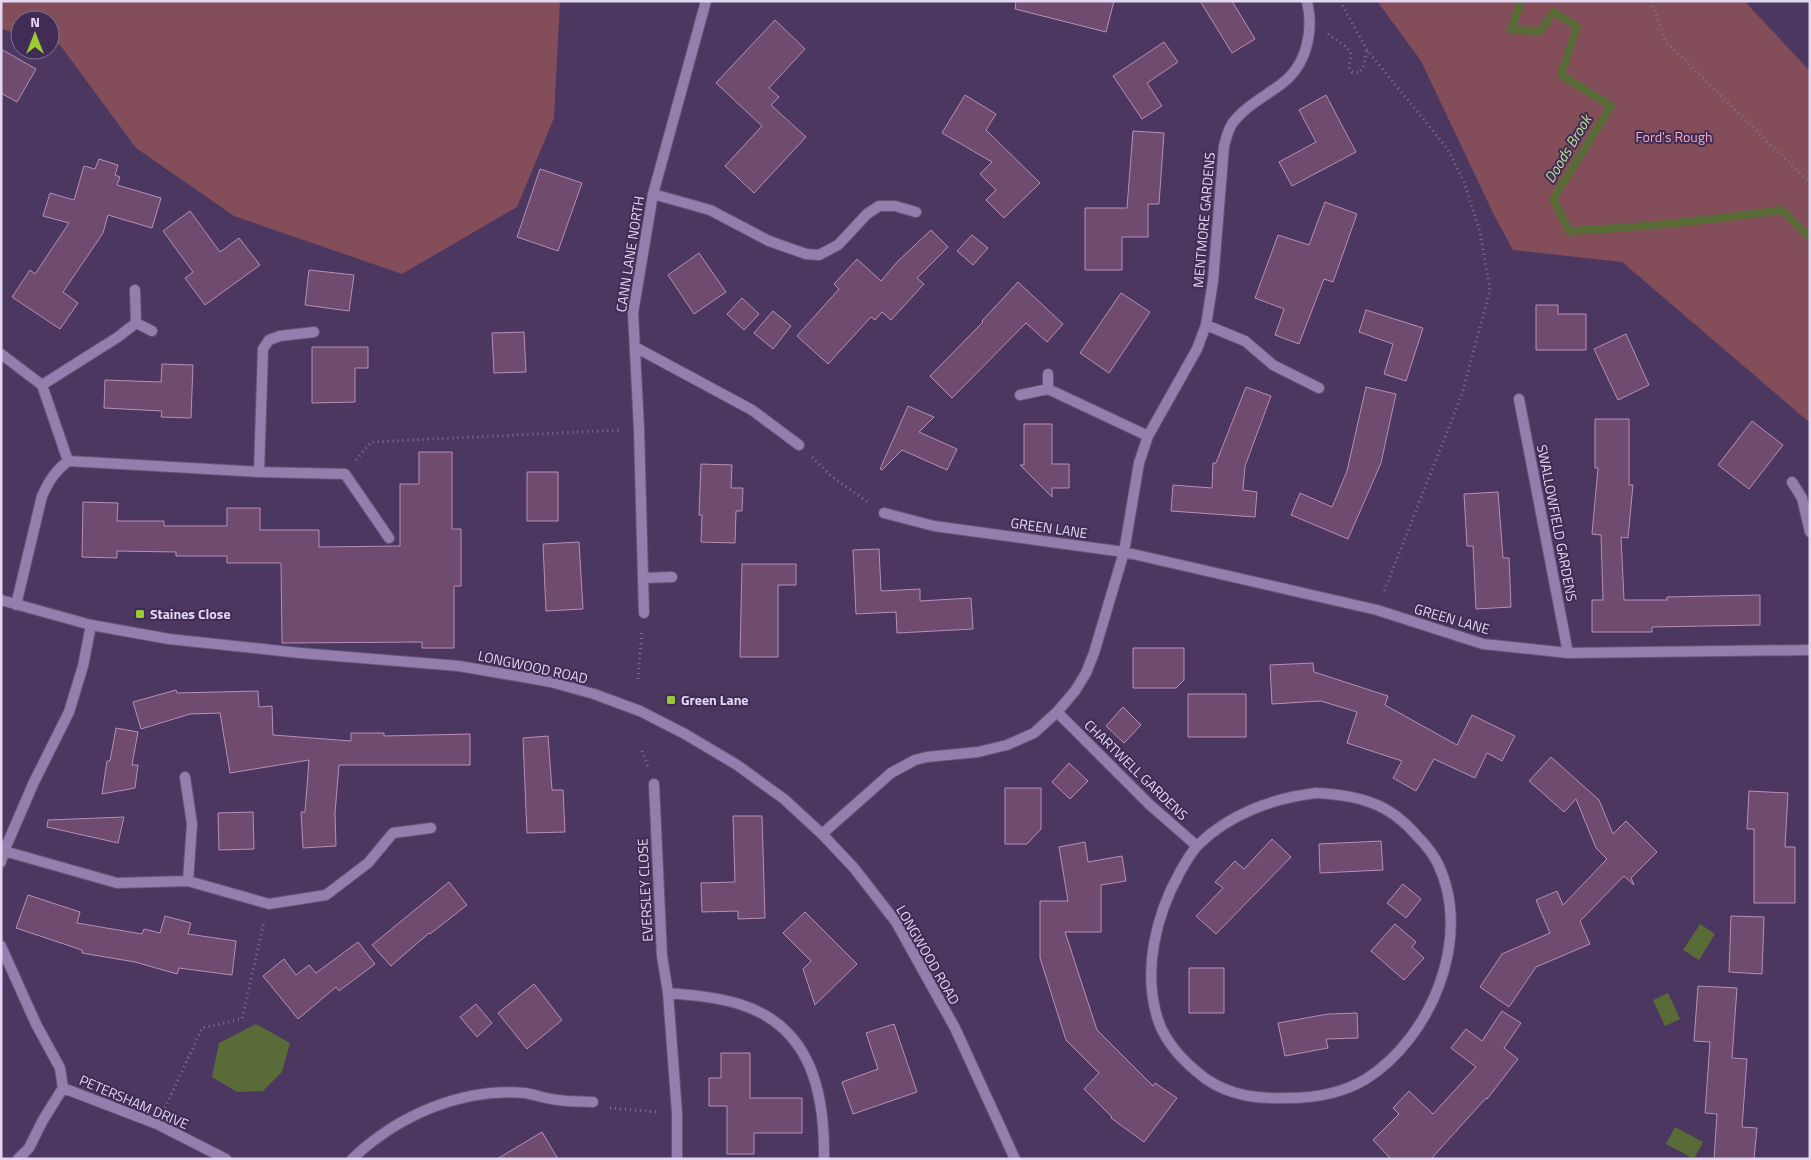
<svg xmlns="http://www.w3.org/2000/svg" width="1811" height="1160" viewBox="0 0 1811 1160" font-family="'Titillium Web',sans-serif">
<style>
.green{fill:#834d59}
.water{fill:#596c38}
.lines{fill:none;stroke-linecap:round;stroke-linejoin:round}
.stream{stroke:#596c38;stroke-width:8}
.building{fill:#6e4b6f;stroke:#b78fb8}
.service-casing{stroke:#665578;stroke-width:12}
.minor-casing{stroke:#665578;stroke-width:12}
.tertiary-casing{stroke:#665578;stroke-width:12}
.path{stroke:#827195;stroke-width:3;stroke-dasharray:1 4;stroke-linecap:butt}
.service{stroke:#947ead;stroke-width:10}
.minor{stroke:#947ead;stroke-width:10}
.tertiary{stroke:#947ead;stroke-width:10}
.poi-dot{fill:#9cca32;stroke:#402c55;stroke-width:2}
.labels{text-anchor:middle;stroke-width:4;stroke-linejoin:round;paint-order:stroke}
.park-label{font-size:14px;fill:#f6adbc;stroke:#402c55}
.street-label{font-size:14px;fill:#e3d8f1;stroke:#402c55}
.poi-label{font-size:14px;font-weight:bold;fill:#e3d8f1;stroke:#402c55;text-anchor:start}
.water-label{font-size:15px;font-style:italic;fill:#c1e090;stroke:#402c55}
</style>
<rect width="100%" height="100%" fill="#4b3760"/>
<path class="green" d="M 1,1 L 560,1 L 554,118 L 517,207 L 402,274 L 234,216 L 136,148 L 60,45 L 50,42 L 50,20 L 20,20 L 20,34 L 1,29 Z
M 1377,1 L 1746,1 L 1748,5 L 1810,71 L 1810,423 L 1622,262 L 1513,250 L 1494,215 L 1421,61 Z"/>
<path class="water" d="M 1700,924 L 1715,934 L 1699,960 L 1683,950 Z
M 1668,993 L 1680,1019 L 1665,1026 L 1653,1000 Z
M 256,1024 L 290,1043 L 282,1072 L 263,1091 L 237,1092 L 212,1077 L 219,1043 Z
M 1675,1127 L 1703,1142 L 1694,1159 L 1666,1144 Z"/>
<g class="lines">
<path class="stream" d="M 1521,1 L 1511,30 L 1540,31 L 1554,12 L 1577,27 L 1561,75 L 1611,106 L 1553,199 L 1569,231 C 1640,228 1711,220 1782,210 L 1810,238"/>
</g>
<path class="building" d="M 1016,1 L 1114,1 L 1106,32 L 1015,9 Z
M 1200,1 L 1232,1 L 1255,39 L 1232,53 Z
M 775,20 L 805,49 L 769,88 L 779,97 L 771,105 L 806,137 L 754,193 L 725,166 L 762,126 L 716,83 Z
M 1164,42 L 1178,62 L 1147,83 L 1162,106 L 1142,119 L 1113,76 Z
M 1,49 L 36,69 L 17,102 L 1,93 Z
M 965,95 L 996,114 L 986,130 L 1040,183 L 1004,218 L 986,200 L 996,190 L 980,174 L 992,162 L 942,133 Z
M 1326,95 L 1356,152 L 1292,186 L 1279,162 L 1316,142 L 1299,110 Z
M 1133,131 L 1164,133 L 1159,204 L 1148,204 L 1148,237 L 1122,237 L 1122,270 L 1085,270 L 1085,208 L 1127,208 Z
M 99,159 L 118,165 L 115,175 L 120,177 L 117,185 L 161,198 L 152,228 L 108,215 L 103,233 L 63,292 L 78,303 L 60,329 L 12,297 L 30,270 L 35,274 L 69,223 L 43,216 L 50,193 L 74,200 L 84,166 L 95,169 Z
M 540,169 L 582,183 L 558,251 L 517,237 Z
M 1325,202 L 1357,214 L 1333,282 L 1324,279 L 1299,344 L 1275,335 L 1284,309 L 1255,298 L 1278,235 L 1309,245 Z
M 190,211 L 220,252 L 239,238 L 260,265 L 205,305 L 185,278 L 193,272 L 163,231 Z
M 931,230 L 948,247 L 917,278 L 924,284 L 891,320 L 882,312 L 875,320 L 871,317 L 828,364 L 797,336 L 839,289 L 834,284 L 857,259 L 881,281 L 898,261 Z
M 972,235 L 988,248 L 973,265 L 957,251 Z
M 699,253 L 726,292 L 694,314 L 668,275 Z
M 309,270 L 354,275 L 349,311 L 305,305 Z
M 1018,282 L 1063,324 L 1047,342 L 1026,323 L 952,398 L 930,376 L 983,322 L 982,321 Z
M 1121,293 L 1150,312 L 1109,373 L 1080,353 Z
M 742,298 L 759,314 L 744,330 L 727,314 Z
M 1536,305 L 1558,305 L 1558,314 L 1586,314 L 1586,350 L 1536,350 Z
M 1366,310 L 1423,328 L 1406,381 L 1384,374 L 1393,344 L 1359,332 Z
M 773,311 L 791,326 L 773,349 L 754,333 Z
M 524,332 L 526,372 L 494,373 L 492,333 Z
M 1626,334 L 1649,385 L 1618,400 L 1594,349 Z
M 312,347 L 368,347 L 368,368 L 355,368 L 355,402 L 312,403 Z
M 162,364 L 193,365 L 191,418 L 161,417 L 162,411 L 104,408 L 105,380 L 161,382 Z
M 1246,387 L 1271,396 L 1245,466 L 1243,490 L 1257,492 L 1255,517 L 1171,511 L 1173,485 L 1212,488 L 1213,463 L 1216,463 Z
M 1366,387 L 1396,394 L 1381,463 L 1348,539 L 1291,515 L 1300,493 L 1332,507 L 1347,471 Z
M 908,406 L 934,417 L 919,432 L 957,449 L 947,470 L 902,450 L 882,470 L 880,469 Z
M 1595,419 L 1629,419 L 1629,485 L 1633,485 L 1628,538 L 1621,537 L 1624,600 L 1667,600 L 1667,597 L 1760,595 L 1760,625 L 1652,627 L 1652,632 L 1592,632 L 1592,600 L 1603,600 L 1601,535 L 1592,534 L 1598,468 L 1595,468 Z
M 1752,421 L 1783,445 L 1749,489 L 1718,465 Z
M 1024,424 L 1052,424 L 1052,464 L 1069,464 L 1069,488 L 1052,488 L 1052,497 L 1020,465 L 1024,465 Z
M 419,452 L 452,452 L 452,529 L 461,529 L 461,586 L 454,586 L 454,648 L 422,648 L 422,642 L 282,643 L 281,563 L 227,563 L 227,556 L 176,556 L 176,552 L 117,551 L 117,558 L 82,557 L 83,502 L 118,503 L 117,521 L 164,521 L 164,526 L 227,526 L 227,508 L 260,508 L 260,530 L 319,530 L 319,547 L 400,546 L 400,484 L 419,484 Z
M 701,464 L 732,465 L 731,488 L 743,488 L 742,511 L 736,511 L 735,543 L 701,542 L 702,515 L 699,515 Z
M 527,472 L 558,472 L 558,521 L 527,521 Z
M 1498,492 L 1503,558 L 1509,558 L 1511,607 L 1476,609 L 1473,546 L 1467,546 L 1464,494 Z
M 579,542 L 583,609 L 546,611 L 543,544 Z
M 879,549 L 881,591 L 920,589 L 920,601 L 971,598 L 973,629 L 897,633 L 896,612 L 856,614 L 853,550 Z
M 742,564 L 796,564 L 796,585 L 778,585 L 778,657 L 740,657 Z
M 1133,648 L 1184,648 L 1184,680 L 1176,688 L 1133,688 Z
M 1313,663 L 1314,672 L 1388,696 L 1385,705 L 1457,745 L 1472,715 L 1515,736 L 1502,761 L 1487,753 L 1475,778 L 1434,759 L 1416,791 L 1393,778 L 1402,761 L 1347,743 L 1357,712 L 1321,701 L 1272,704 L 1270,665 Z
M 176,690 L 177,693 L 258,691 L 259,707 L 272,706 L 273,735 L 351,741 L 351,733 L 384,733 L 384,736 L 470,734 L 470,765 L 339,765 L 335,813 L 336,846 L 303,848 L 301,812 L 305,812 L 309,760 L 230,773 L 220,713 L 190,714 L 141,729 L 133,702 Z
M 1188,694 L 1246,694 L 1246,737 L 1188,737 Z
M 1123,707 L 1141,725 L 1124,743 L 1106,726 Z
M 116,728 L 138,732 L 132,765 L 138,765 L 135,788 L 102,794 L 107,761 L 110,761 Z
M 548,736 L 552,790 L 563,790 L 565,832 L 527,833 L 523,738 Z
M 1551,757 L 1599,800 L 1613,834 L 1626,821 L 1657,852 L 1631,878 L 1634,885 L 1624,876 L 1580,921 L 1590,944 L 1536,967 L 1509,1007 L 1480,987 L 1502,954 L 1550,933 L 1536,900 L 1557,891 L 1563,905 L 1607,859 L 1596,848 L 1576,799 L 1564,812 L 1529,781 Z
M 1069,763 L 1088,781 L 1070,799 L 1052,782 Z
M 1005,788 L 1041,788 L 1041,829 L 1027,844 L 1005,844 Z
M 1749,791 L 1788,793 L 1785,847 L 1795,847 L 1795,903 L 1754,903 L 1754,829 L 1747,829 Z
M 253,812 L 254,849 L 219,850 L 218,813 Z
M 733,816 L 762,816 L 765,918 L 738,919 L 738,911 L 702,912 L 701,883 L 735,882 Z
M 124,817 L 118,843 L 47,827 L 48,820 Z
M 1272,839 L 1291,857 L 1216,934 L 1196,916 L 1223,888 L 1215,882 L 1235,861 L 1244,869 Z
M 1381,841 L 1383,870 L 1320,873 L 1319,844 Z
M 1085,842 L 1088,862 L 1122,856 L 1126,881 L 1101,885 L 1101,932 L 1065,932 L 1097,1030 L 1153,1086 L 1155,1083 L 1177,1098 L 1144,1142 L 1111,1118 L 1112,1117 L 1084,1089 L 1099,1073 L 1066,1040 L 1040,958 L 1040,901 L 1068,901 L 1059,847 Z
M 449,882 L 467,905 L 430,934 L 429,933 L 391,966 L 372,945 Z
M 1403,884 L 1421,899 L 1406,918 L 1387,903 Z
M 28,895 L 80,912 L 77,923 L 142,934 L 144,929 L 160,933 L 165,916 L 191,923 L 188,934 L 236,941 L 232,975 L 179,968 L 177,974 L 135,962 L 82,953 L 82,950 L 16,928 Z
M 805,912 L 857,964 L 815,1005 L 803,969 L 811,961 L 783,933 Z
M 1731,916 L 1764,917 L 1762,974 L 1729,972 Z
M 1395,924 L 1416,942 L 1412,947 L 1424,958 L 1404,980 L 1371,951 Z
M 358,942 L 375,964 L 339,991 L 336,987 L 298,1019 L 263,976 L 284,959 L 296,975 L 309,965 L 316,973 Z
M 1189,968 L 1224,968 L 1224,1013 L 1189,1013 Z
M 534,984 L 562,1020 L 527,1049 L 498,1013 Z
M 1698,986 L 1737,988 L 1732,1058 L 1747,1059 L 1742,1127 L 1757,1128 L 1754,1159 L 1714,1159 L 1717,1114 L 1705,1113 L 1710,1042 L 1694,1041 Z
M 476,1004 L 492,1023 L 477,1037 L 460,1017 Z
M 1502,1011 L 1521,1023 L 1504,1048 L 1518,1059 L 1487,1099 L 1486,1098 L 1431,1159 L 1391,1159 L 1373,1140 L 1399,1114 L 1393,1108 L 1409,1091 L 1433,1114 L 1476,1067 L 1451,1048 L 1466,1029 L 1482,1041 Z
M 1357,1013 L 1358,1038 L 1326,1039 L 1328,1048 L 1285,1056 L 1278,1023 L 1328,1014 Z
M 894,1024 L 917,1092 L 853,1114 L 842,1082 L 878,1069 L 866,1033 Z
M 721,1053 L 750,1053 L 750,1098 L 802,1098 L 802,1133 L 754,1133 L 754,1154 L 727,1154 L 727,1106 L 709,1106 L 709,1078 L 721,1078 Z
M 542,1132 L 558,1159 L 497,1159 Z"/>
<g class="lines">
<g class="service-casing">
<path id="service" d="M 653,194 L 710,210 L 769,241 L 806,254 L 819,255 L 838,245 L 867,214 L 879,206 L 895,206 L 916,212
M 259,472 L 263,349 L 269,340 L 280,336 L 314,332
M 1792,482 L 1802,498 L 1810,532"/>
</g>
<g class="minor-casing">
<path id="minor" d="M 135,290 L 136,323 L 152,331
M 1206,325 L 1245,341 L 1273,365 L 1319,388
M 635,347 L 752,410 L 799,445
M 1,354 L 42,385 L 68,461
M 42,385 L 118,337 L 136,323
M 1048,389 L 1148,436
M 1020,395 L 1048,389 L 1048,374
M 1519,399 L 1568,653
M 884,513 L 934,526 L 1124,552 L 1377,610 L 1483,644 L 1568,653 L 1810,650
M 643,578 L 639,429 L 633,313 L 653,194 L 706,1
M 16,605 L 42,496 C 49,481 55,471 68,461 L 259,472 L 345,474 L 389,538
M 644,613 L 643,578 L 672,577
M 1057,712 L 1150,805 L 1197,846
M 185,777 L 192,824 L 188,881
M 654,784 L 662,956 L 668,993
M 1316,793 C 1335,794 1354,796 1372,803 C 1389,809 1406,823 1418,837 C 1426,845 1433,854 1438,864 C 1473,937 1432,1037 1366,1079 C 1343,1093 1314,1098 1288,1098 C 1258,1099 1231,1096 1206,1079 C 1186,1064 1166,1044 1158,1020 C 1142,971 1156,915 1180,872 C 1185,863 1191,852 1199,844 C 1230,814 1273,798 1316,793 Z
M 822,834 L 891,773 L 915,760 L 927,757 L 978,752 L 1007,745 L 1034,733 L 1057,712 L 1075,691 L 1086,673 L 1094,653 L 1124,552 L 1139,463 L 1148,436 L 1197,349 L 1206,325 L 1213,281 L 1224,146 C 1226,139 1228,130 1232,124 C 1244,107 1264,97 1280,85 C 1307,66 1314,31 1307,1
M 4,851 L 117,883 L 188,881 L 269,904 L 326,895 L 368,863 L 393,833 L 431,828
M 1,862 L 4,851 L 34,782 L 69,712 L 83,666 L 91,625
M 1,946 L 36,1024 L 60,1068 L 63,1088 L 157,1124 L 226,1159
M 18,1159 L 29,1148 L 43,1120 L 63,1088
M 352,1159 C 397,1116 462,1087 525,1093 C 536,1095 547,1099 558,1100 C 570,1102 581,1101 593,1102
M 677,1159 L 677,1113 L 668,993 C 692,995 716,997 739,1004 C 811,1026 825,1092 824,1159"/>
</g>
<g class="tertiary-casing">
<path id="tertiary" d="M 1,600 L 91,625 L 169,639 L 300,653 L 459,666 L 551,682 L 594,694 L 640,711 L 685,734 L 737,765 L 784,799 L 822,834 L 854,868 L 896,922 L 955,1028 L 1015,1159"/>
</g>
<path class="path" d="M 1340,1 L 1367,50 L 1447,148 L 1464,182 L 1480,232 L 1490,290 L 1462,394 L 1383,594
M 1651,1 L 1666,42 L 1810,183
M 1328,34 L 1345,46 L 1351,52 L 1349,67 L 1352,72 L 1359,73 L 1363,68 L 1367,51
M 812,457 L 831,476 L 869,503
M 356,460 L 371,442 L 621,430
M 638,679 L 642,630
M 642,751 L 648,767
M 165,1108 L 202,1028 L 242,1019 L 264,922
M 610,1108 L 658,1112"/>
<use href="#service" class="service"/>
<use href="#minor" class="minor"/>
<use href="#tertiary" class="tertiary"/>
</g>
<g class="poi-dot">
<rect x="135" y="609" width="10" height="10" rx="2.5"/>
<rect x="666" y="695" width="10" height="10" rx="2.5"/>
</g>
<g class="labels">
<g class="park-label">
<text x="1674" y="142">Ford's Rough</text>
</g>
<g class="street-label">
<text transform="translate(1204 220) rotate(-85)" y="5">MENTMORE GARDENS</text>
<text transform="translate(630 254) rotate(-81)" y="5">CANN LANE NORTH</text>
<text transform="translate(1557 523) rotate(79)" y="5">SWALLOWFIELD GARDENS</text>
<text transform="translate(1049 528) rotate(8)" y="5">GREEN LANE</text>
<text transform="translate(1452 619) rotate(16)" y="5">GREEN LANE</text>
<text transform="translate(533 667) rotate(12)" y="5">LONGWOOD ROAD</text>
<text transform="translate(1136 770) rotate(44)" y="5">CHARTWELL GARDENS</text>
<text transform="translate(645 890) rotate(-93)" y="5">EVERSLEY CLOSE</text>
<text transform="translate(928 955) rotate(60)" y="5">LONGWOOD ROAD</text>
<text transform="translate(134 1102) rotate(23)" y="5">PETERSHAM DRIVE</text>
</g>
<g class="poi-label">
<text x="150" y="619">Staines Close</text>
<text x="681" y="705">Green Lane</text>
</g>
<g class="water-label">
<text transform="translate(1568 149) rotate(-59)" y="5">Doods Brook</text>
</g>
</g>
<rect width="1811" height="1160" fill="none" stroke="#e3d8f1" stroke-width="5"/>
<g transform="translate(35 35)"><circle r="24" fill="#402c55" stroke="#817193"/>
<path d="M0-4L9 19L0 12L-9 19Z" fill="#9cca32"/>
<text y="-8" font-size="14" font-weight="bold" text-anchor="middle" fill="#e3d8f1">N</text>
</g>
</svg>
